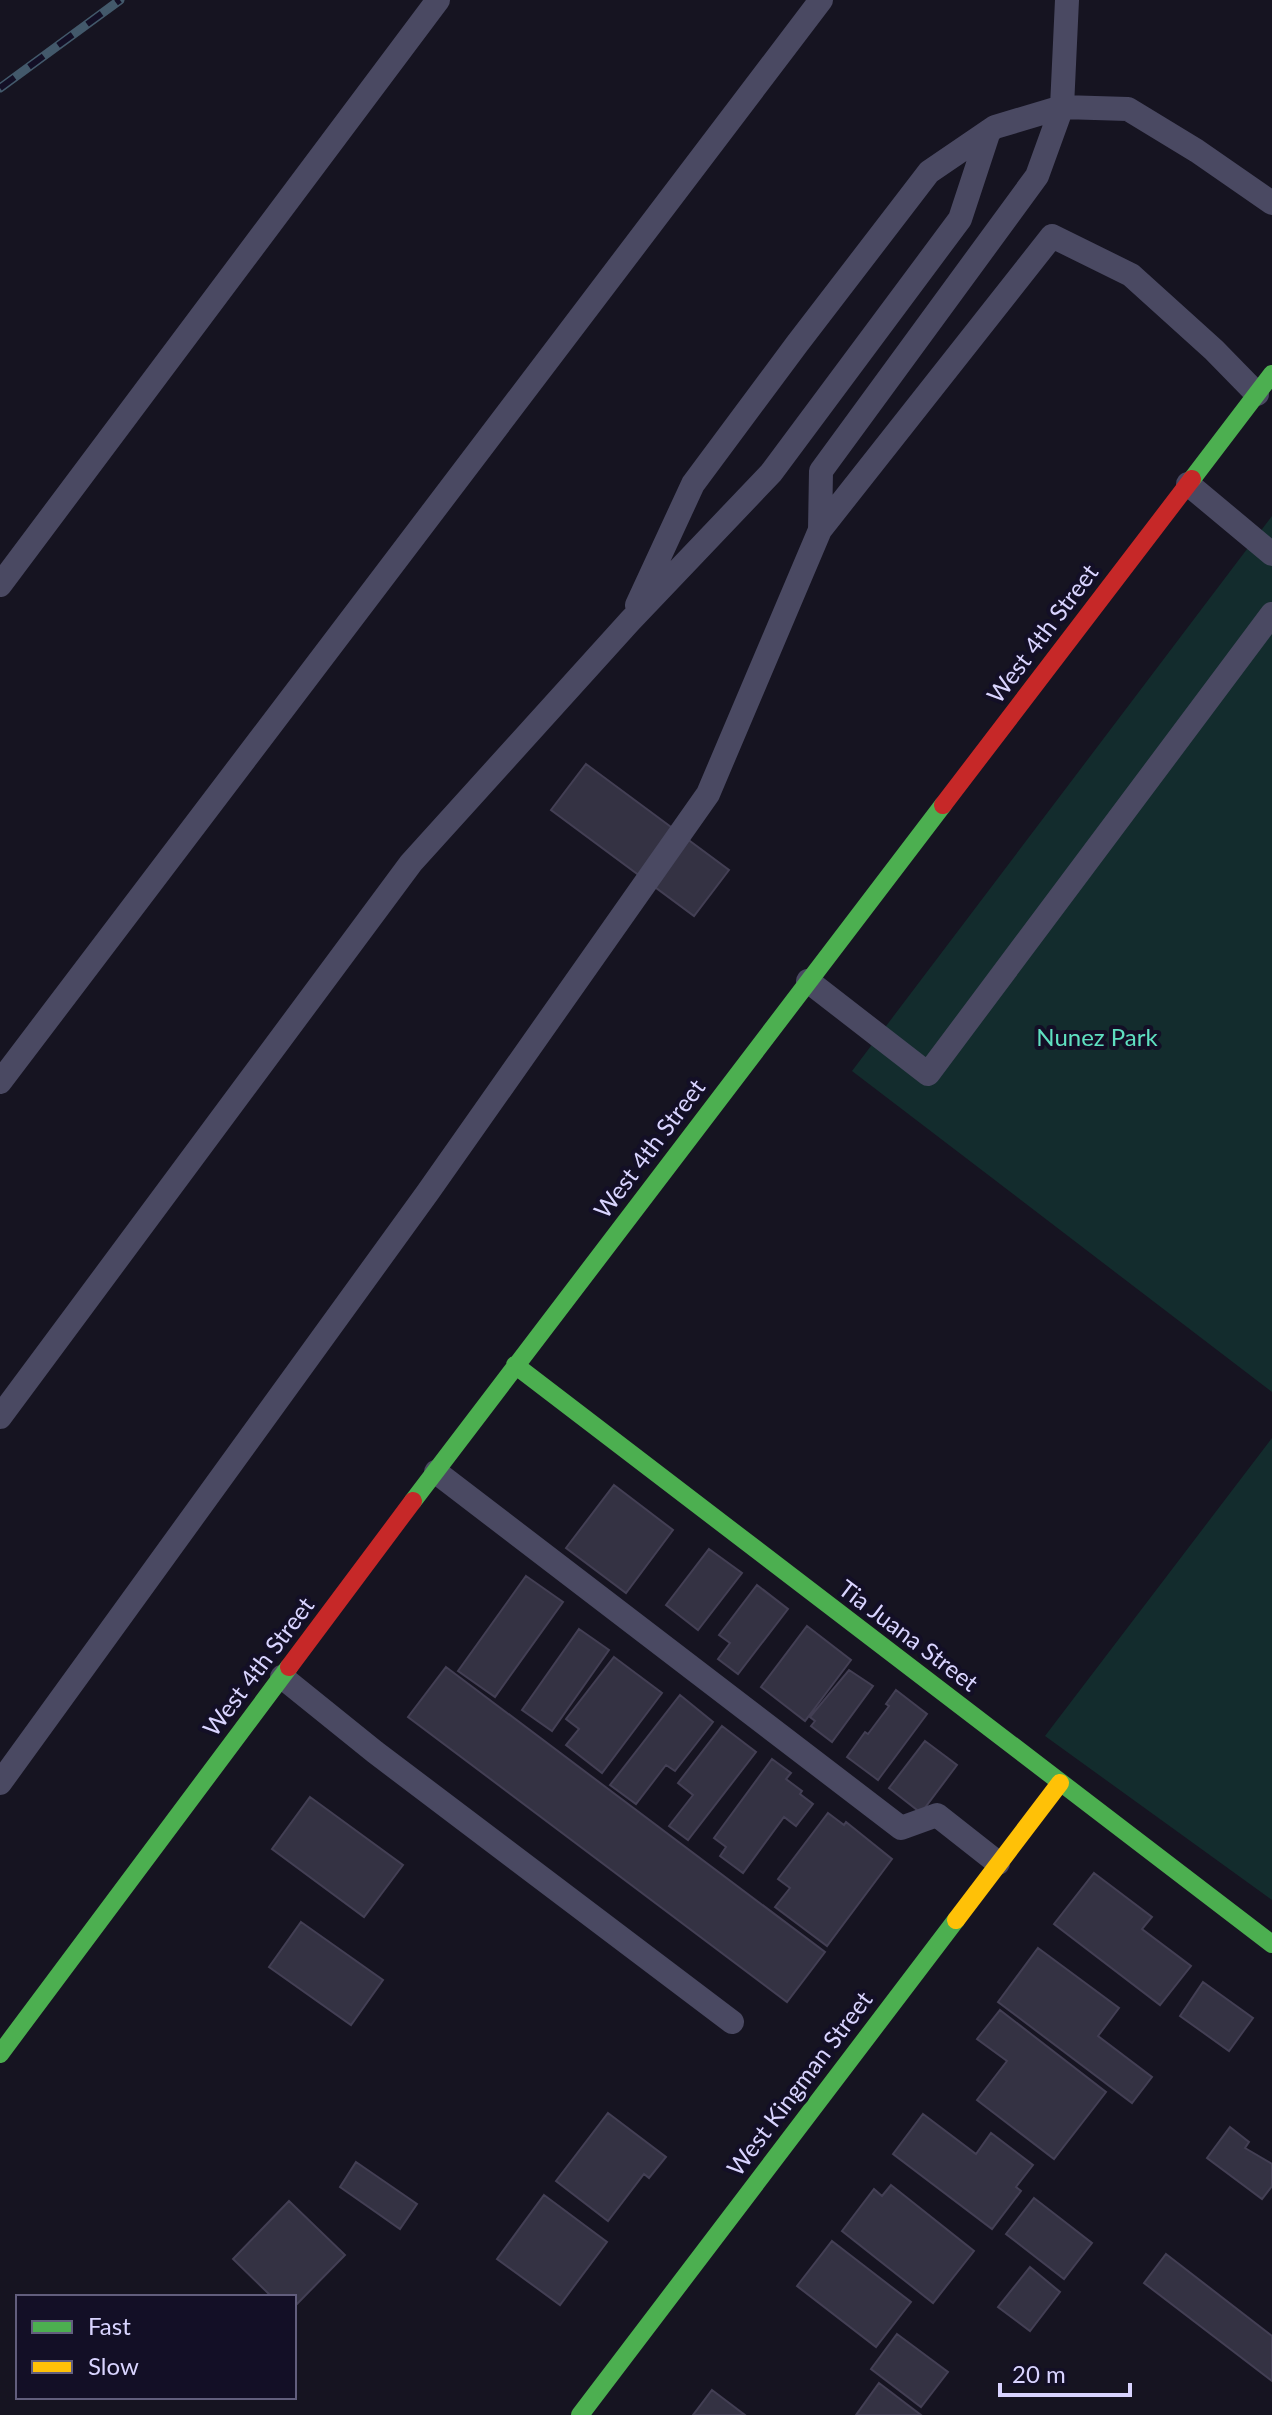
<svg xmlns="http://www.w3.org/2000/svg" width="1272" height="2415" viewBox="0 0 1272 2415" font-family="Lato,sans-serif">
<style>
.green{fill:#132c2d}
.building{fill:#343243;stroke:#433f54;stroke-width:2}
.lines{fill:none;stroke-linecap:round;stroke-linejoin:round}
.lane{stroke:#4a4962;stroke-width:24}
.fast{stroke:#4caf50;stroke-width:18}
.slow{stroke:#ffc107;stroke-width:18}
.jam{stroke:#c62828;stroke-width:18}
.rail-casing{stroke:#43596b;stroke-width:9}
.rail{stroke:#130f26;stroke-width:6;stroke-dasharray:18;stroke-linecap:butt}
.labels{text-anchor:middle;stroke-width:8;stroke-linejoin:round;paint-order:stroke}
.street-label{font-size:24px;fill:#d9d4ff;stroke:#130f26}
.park-label{font-size:24px;fill:#5fe0c0;stroke:#130f26}
</style>
<rect width="100%" height="100%" fill="#161421"/>
<path class="green" d="M 1272,516 L 1272,1392 L 852,1071 Z
M 1272,1438 L 1272,1900 L 1045,1736 Z"/>
<path class="building" d="M 586,764 L 729,870 L 694,916 L 551,810 Z
M 614,1485 L 673,1530 L 626,1593 L 566,1548 Z
M 709,1549 L 742,1573 L 698,1630 L 666,1605 Z
M 526,1576 L 563,1602 L 495,1697 L 458,1671 Z
M 757,1585 L 788,1609 L 738,1674 L 718,1659 L 730,1643 L 719,1635 Z
M 807,1626 L 851,1660 L 805,1721 L 761,1687 Z
M 579,1629 L 609,1650 L 552,1731 L 522,1710 Z
M 614,1657 L 662,1693 L 602,1773 L 566,1745 L 579,1729 L 566,1719 Z
M 446,1667 L 825,1952 L 787,2002 L 408,1717 Z
M 849,1670 L 873,1686 L 832,1742 L 811,1726 L 815,1721 L 810,1717 Z
M 896,1690 L 927,1714 L 878,1780 L 847,1757 L 865,1732 L 868,1734 L 889,1706 L 886,1704 Z
M 680,1695 L 713,1722 L 675,1771 L 666,1765 L 636,1804 L 610,1785 Z
M 722,1726 L 756,1752 L 688,1840 L 669,1826 L 693,1795 L 678,1783 Z
M 925,1741 L 957,1765 L 921,1813 L 889,1788 Z
M 772,1759 L 791,1773 L 786,1779 L 802,1791 L 800,1794 L 813,1804 L 796,1826 L 784,1817 L 743,1873 L 720,1856 L 726,1847 L 714,1838 Z
M 310,1797 L 403,1865 L 364,1917 L 272,1849 Z
M 828,1813 L 844,1825 L 846,1822 L 892,1859 L 827,1946 L 775,1907 L 790,1888 L 778,1879 Z
M 1094,1873 L 1152,1917 L 1142,1929 L 1191,1966 L 1160,2005 L 1054,1924 Z
M 301,1922 L 383,1980 L 351,2025 L 269,1967 Z
M 1038,1948 L 1119,2008 L 1098,2036 L 1152,2077 L 1132,2103 L 998,2002 Z
M 1203,1982 L 1253,2018 L 1229,2051 L 1180,2016 Z
M 1000,2010 L 1106,2092 L 1054,2159 L 977,2100 L 1007,2061 L 977,2039 Z
M 608,2113 L 666,2157 L 649,2178 L 644,2174 L 608,2221 L 556,2181 Z
M 923,2114 L 976,2154 L 991,2133 L 1033,2165 L 1016,2187 L 1021,2191 L 992,2229 L 893,2154 Z
M 1230,2127 L 1249,2142 L 1245,2148 L 1272,2164 L 1272,2186 L 1262,2199 L 1207,2158 Z
M 356,2162 L 417,2204 L 400,2229 L 340,2187 Z
M 891,2185 L 974,2251 L 933,2303 L 842,2231 L 874,2189 L 882,2196 Z
M 544,2195 L 607,2242 L 560,2305 L 497,2259 Z
M 1034,2198 L 1092,2243 L 1064,2279 L 1006,2234 Z
M 289,2201 L 345,2255 L 294,2307 L 294,2297 L 272,2297 L 233,2259 Z
M 832,2241 L 911,2302 L 876,2347 L 797,2286 Z
M 1166,2254 L 1272,2336 L 1272,2381 L 1144,2283 Z
M 1030,2267 L 1060,2292 L 1030,2331 L 998,2307 Z
M 897,2334 L 948,2372 L 921,2407 L 871,2369 Z
M 879,2383 L 921,2415 L 856,2415 Z
M 712,2390 L 745,2415 L 693,2415 Z"/>
<g class="lines">
<path class="lane" d="M 1188,484 L 1272,554
M 820,530 L 821,471 L 1037,176 L 1062,107 L 1067,0
M 0,585 L 438,0
M 637,605 L 693,484 L 797,344 L 929,172 L 995,127 L 1062,107 L 1128,109 L 1197,151 L 1272,203
M 808,981 L 928,1074 L 1272,614
M 0,1082 L 821,0
M 0,1417 L 411,863 L 630,621 L 771,473 L 960,219 L 989,131
M 436,1472 L 901,1828 L 937,1815 L 998,1863
M 282,1677 L 375,1752 L 732,2022
M 0,1783 L 428,1192 L 708,794 L 820,530 L 1052,236 L 1131,275 L 1214,350 L 1257,394"/>
<path class="fast" d="M 1192,479 L 1272,374
M 515,1365 L 1272,1944
M 413,1501 L 943,805
M 0,2054 L 289,1667
M 580,2415 L 956,1920"/>
<path class="slow" d="M 956,1920 L 1060,1783"/>
<path class="jam" d="M 943,805 L 1192,479
M 289,1667 L 413,1501"/>
<g class="rail-casing">
<path id="rail" d="M 0,88 L 120,0"/>
</g>
<use href="#rail" class="rail"/>
</g>
<g class="labels">
<g class="street-label">
<text transform="translate(1043 634) rotate(-53)" y="8">West 4th Street</text>
<text transform="translate(650 1149) rotate(-53)" y="8">West 4th Street</text>
<text transform="translate(908 1636) rotate(37)" y="8">Tia Juana Street</text>
<text transform="translate(259 1667) rotate(-53)" y="8">West 4th Street</text>
<text transform="translate(800 2084) rotate(-53)" y="8">West Kingman Street</text>
</g>
<g class="park-label">
<text x="1097" y="1046">Nunez Park</text>
</g>
</g>
<rect x="16" y="2295" width="280" height="104" fill="#130f26" stroke="#625e7d" stroke-width="2"/>
<rect x="32" y="2321" width="40" height="12" fill="#4caf50" stroke="#625e7d" stroke-width="2"/>
<text x="88" y="2335" font-size="24" fill="#d9d4ff">Fast</text>
<rect x="32" y="2361" width="40" height="12" fill="#ffc107" stroke="#625e7d" stroke-width="2"/>
<text x="88" y="2375" font-size="24" fill="#d9d4ff">Slow</text>
<path d="M1000 2383v12h130v-12" fill="none" stroke="#d9d4ff" stroke-width="4"/>
<text x="1012" y="2383" font-size="24" fill="#d9d4ff" stroke="#130f26" stroke-width="6" paint-order="stroke">20 m</text>
</svg>
